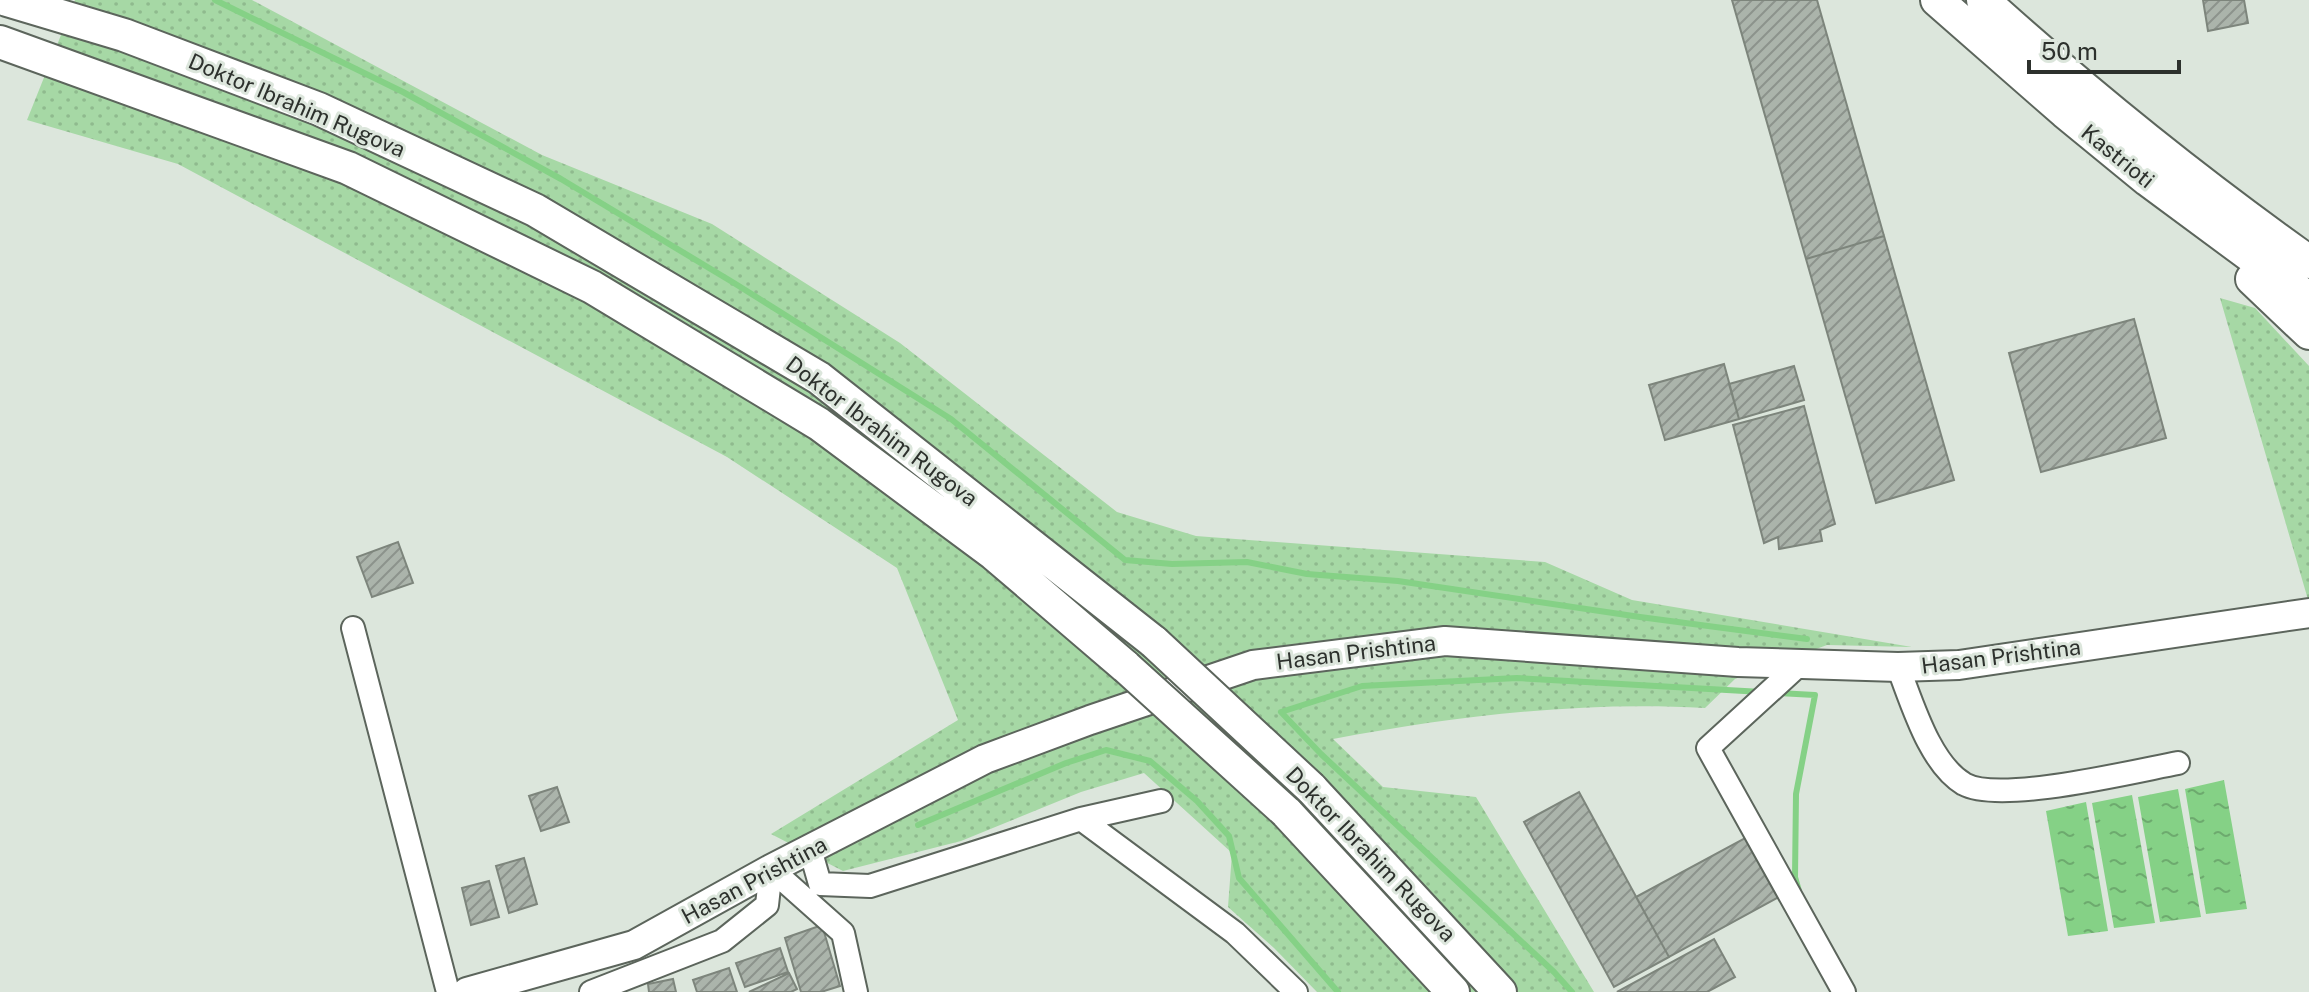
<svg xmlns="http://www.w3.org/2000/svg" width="2309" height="992" viewBox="0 0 2309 992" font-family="'Public Sans',sans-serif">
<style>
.grass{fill:url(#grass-dots)}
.water{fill:url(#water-ripples)}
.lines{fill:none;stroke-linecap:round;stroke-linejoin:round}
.stream{stroke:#85d186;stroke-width:6}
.building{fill:url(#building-hatch);stroke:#7d857c;stroke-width:2}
.minor-casing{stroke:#5c655c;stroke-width:26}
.major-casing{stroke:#5c655c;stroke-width:32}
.highway-casing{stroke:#5c655c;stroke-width:36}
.minor{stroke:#fff;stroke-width:22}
.major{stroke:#fff;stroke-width:28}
.highway{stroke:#fff;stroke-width:32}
.highway-bridge-casing{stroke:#5c655c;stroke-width:36;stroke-linecap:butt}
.highway-bridge{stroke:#fff;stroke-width:32}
.labels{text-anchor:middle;stroke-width:6;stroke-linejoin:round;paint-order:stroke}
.street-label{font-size:22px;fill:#2d312d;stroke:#dce6dc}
</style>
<defs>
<pattern id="grass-dots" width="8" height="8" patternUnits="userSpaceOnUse" patternTransform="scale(2)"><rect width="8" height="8" fill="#a6d8a5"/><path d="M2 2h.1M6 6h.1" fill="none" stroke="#8fba8e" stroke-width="1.8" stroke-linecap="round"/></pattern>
<pattern id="water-ripples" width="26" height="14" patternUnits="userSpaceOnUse" patternTransform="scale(2)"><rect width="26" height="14" fill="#85d186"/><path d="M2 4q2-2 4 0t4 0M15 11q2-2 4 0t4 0" fill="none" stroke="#6daa6e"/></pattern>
<pattern id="building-hatch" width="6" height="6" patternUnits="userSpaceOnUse" patternTransform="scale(2)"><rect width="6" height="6" fill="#abb4ab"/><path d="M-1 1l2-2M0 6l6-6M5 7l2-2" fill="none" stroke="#8c938c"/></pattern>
</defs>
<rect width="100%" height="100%" fill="#dce6dc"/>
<path class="grass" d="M 75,0 L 252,0 L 542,155 L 712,224 L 900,343 L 1117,512 L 1196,536 L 1545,562 L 1632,600 L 1912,647 L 1827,645 L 1735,679 L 1705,708 C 1581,701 1455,716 1333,739 L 1383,787 L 1476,797 L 1594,992 L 1317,992 L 1274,948 L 1228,907 L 1232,853 L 1144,773 L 1081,792 L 961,841 L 843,871 L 771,834 L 958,720 L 897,568 L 727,457 L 178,164 L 27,120 Z
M 2220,298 L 2255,308 L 2309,366 L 2309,603 Z"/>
<path class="water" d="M 2224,780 L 2247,909 L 2206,914 L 2185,789 Z
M 2178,789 L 2201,917 L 2160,922 L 2138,797 Z
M 2132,795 L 2155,923 L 2114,928 L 2092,803 Z
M 2086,802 L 2108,931 L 2068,936 L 2046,811 Z"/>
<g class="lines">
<path class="stream" d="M 215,0 L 403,92 L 561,179 L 734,283 L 951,419 L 1125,560 L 1172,564 L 1247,562 L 1307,574 L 1398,581 L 1640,617 L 1807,639
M 1777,693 L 1815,695 L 1796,794 L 1795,877 L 1799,891
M 918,825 L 1066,763 L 1106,750 L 1150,761 L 1197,801 L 1229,836 L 1239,878 L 1338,992
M 1572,992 L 1554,972 L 1321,754 L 1281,712 L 1362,686 L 1517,678 L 1762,692"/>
</g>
<path class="building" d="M 1732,0 L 1817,0 L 1884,236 L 1806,259 Z
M 2203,0 L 2244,0 L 2248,23 L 2208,31 Z
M 1884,236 L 1954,480 L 1876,503 L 1806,259 Z
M 2134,319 L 2166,438 L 2041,472 L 2009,353 Z
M 1724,364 L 1739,419 L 1665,440 L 1649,385 Z
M 1794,366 L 1804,400 L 1739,419 L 1729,384 Z
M 1804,406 L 1835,524 L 1820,530 L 1822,541 L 1779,549 L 1778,537 L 1764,543 L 1733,425 Z
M 398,542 L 413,583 L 372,597 L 357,557 Z
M 557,787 L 569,822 L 541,831 L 529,796 Z
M 1579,792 L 1669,957 L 1614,987 L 1524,822 Z
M 1747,837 L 1779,897 L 1669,957 L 1636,897 Z
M 524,858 L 537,904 L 509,913 L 496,866 Z
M 489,881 L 499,917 L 471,925 L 462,888 Z
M 822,925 L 840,986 L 821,992 L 801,992 L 785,938 Z
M 1714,939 L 1735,977 L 1707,992 L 1617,992 Z
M 780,948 L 788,972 L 745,987 L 736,963 Z
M 729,968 L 737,992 L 697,992 L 693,980 Z
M 789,973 L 797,989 L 791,992 L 749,992 Z
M 673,979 L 676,992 L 649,992 L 648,984 Z"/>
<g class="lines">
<g class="minor-casing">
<path id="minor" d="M 353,628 L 448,992
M 1801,663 L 1708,748 L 1844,992
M 1898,667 C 1912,702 1929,763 1964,784 C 2000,804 2135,771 2178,763
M 1081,819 L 1161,801
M 810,849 L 820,884 L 870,886 L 1081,819 L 1235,933 L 1296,992
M 771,869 L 843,933 L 856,992
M 591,992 L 722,941 L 767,905 L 771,869"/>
</g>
<g class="major-casing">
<path id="major" d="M 467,992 L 634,945 L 771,869 L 985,759 L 1090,720 L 1253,665 L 1445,641 L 1738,662 L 1898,667 L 1959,665 L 2309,613"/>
</g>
<g class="highway-casing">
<path id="highway" d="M 7,0 L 124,35 L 319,109 L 535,210 L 819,378 L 1154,642
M 1937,0 L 2065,112 L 2148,180 L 2309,299
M 1983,0 C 2087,94 2195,181 2309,262
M 0,42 L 348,168 L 592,287 L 819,424 L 994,554 L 1126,667
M 2252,279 L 2309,333
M 1311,788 L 1500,992
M 1286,812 L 1453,992"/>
</g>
<use href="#minor" class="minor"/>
<use href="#major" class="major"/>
<use href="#highway" class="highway"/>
<g class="highway-bridge-casing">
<path id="highway-bridge" d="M 1154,642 L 1311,788
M 1126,667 L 1286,812"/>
</g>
<use href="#highway-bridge" class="highway-bridge"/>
</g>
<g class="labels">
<g class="street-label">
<text transform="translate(297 105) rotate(23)" y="8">Doktor Ibrahim Rugova</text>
<text transform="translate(2118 156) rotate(39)" y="8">Kastrioti</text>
<text transform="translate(882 431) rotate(37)" y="8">Doktor Ibrahim Rugova</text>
<text transform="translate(1356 652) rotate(-7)" y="8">Hasan Prishtina</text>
<text transform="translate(2001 656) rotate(-7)" y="8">Hasan Prishtina</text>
<text transform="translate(1371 854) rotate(46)" y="8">Doktor Ibrahim Rugova</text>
<text transform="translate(754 880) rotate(-28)" y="8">Hasan Prishtina</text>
</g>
</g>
<path d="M2029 60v12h150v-12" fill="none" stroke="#2d312d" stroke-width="4"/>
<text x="2041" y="60" font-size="24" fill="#2d312d" stroke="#dce6dc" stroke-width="6" paint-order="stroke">50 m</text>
</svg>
